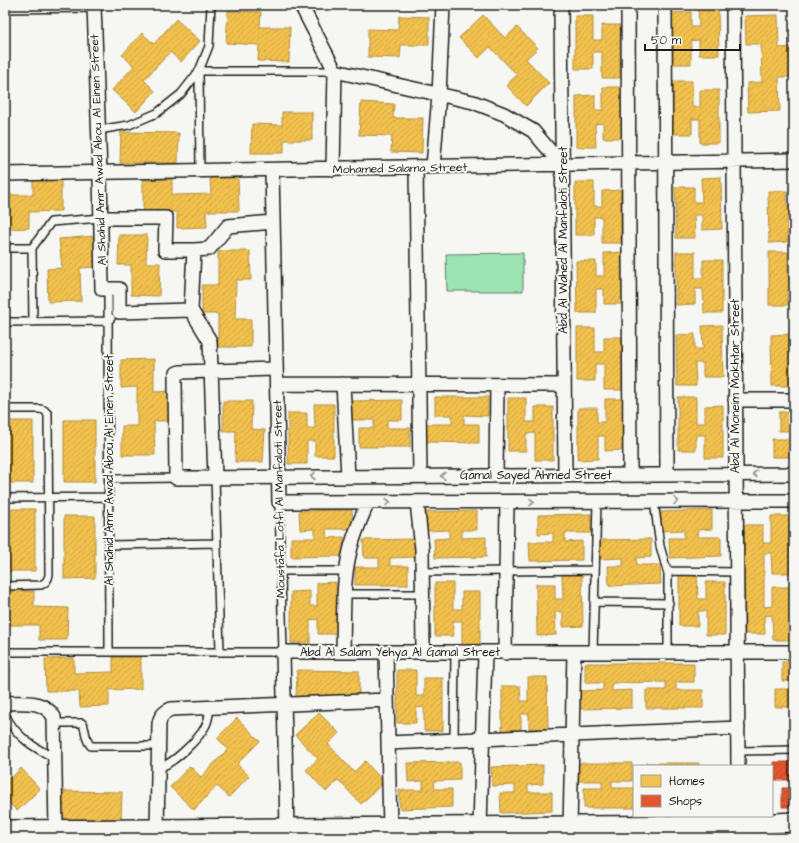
<svg xmlns="http://www.w3.org/2000/svg" width="799" height="843" viewBox="0 0 799 843" font-family="'Architects Daughter',sans-serif">
<style>
.pitch{fill:#9ce4b3;stroke:#5c8068}
.homes{fill:url(#homes-hatch);stroke:#b2903f}
.shops{fill:url(#shops-hatch);stroke:#a84529}
.lines{fill:none;stroke-linecap:round;stroke-linejoin:round}
.lane-casing{stroke:#1c1c1c;stroke-width:10}
.street-casing{stroke:#1c1c1c;stroke-width:16}
.secondary-casing{stroke:#1c1c1c;stroke-width:22}
.lane{stroke:#f6f6f2;stroke-width:7}
.street{stroke:#f6f6f2;stroke-width:13}
.secondary{stroke:#f6f6f2;stroke-width:19}
.oneway{stroke:#949492}
.labels{text-anchor:middle;stroke-width:4;stroke-linejoin:round;paint-order:stroke}
.street-label{font-size:12px;fill:#1c1c1c;stroke:#f6f6f2}
</style>
<defs>
<pattern id="homes-hatch" width="6" height="6" patternUnits="userSpaceOnUse"><rect width="6" height="6" fill="#f2c14e"/><path d="M-1 1l2-2M0 6l6-6M5 7l2-2" fill="none" stroke="#cfa544"/></pattern>
<pattern id="shops-hatch" width="6" height="6" patternUnits="userSpaceOnUse"><rect width="6" height="6" fill="#e4572e"/><path d="M-1 1l2-2M0 6l6-6M5 7l2-2" fill="none" stroke="#b84726"/></pattern>
</defs>
<rect width="100%" height="100%" fill="#f6f6f2"/>
<filter id="ink" filterUnits="userSpaceOnUse"><feTurbulence type="fractalNoise" baseFrequency=".025" numOctaves="2"/><feDisplacementMap in="SourceGraphic" scale="8" xChannelSelector="R" yChannelSelector="G"/><feConvolveMatrix kernelMatrix="1 2 1 2 8 2 1 2 1" color-interpolation-filters="sRGB"/></filter>
<g filter="url(#ink)">
<path class="pitch" d="M 523,253 L 523,291 L 447,291 L 446,254 Z"/>
<path class="homes" d="M 698,5 L 718,5 L 719,55 L 699,55 L 699,40 L 691,41 L 691,64 L 673,64 L 672,13 L 691,12 L 691,27 L 699,27 Z
M 228,11 L 261,12 L 260,27 L 290,27 L 289,62 L 258,61 L 259,45 L 226,43 Z
M 483,15 L 505,38 L 517,27 L 538,48 L 526,59 L 549,83 L 526,106 L 506,85 L 517,75 L 490,47 L 479,58 L 459,38 Z
M 778,15 L 779,48 L 794,47 L 794,77 L 779,77 L 780,111 L 748,112 L 747,83 L 762,82 L 761,44 L 746,44 L 745,16 Z
M 399,16 L 429,17 L 429,45 L 401,45 L 400,58 L 368,57 L 368,29 L 398,30 Z
M 575,16 L 593,16 L 593,40 L 602,40 L 602,25 L 620,25 L 620,78 L 602,78 L 602,52 L 593,52 L 593,69 L 575,69 Z
M 176,19 L 200,41 L 181,62 L 170,52 L 144,80 L 155,91 L 136,112 L 112,90 L 134,66 L 122,55 L 142,33 L 154,44 Z
M 673,81 L 692,81 L 692,107 L 700,107 L 700,90 L 719,90 L 719,143 L 700,143 L 700,119 L 692,119 L 692,134 L 673,134 Z
M 603,87 L 622,87 L 622,138 L 603,138 L 603,123 L 595,124 L 596,147 L 576,147 L 576,96 L 595,95 L 595,110 L 603,110 Z
M 361,102 L 394,104 L 393,118 L 423,118 L 422,153 L 391,152 L 392,136 L 359,135 Z
M 282,112 L 312,112 L 312,140 L 284,140 L 284,153 L 251,153 L 252,124 L 282,125 Z
M 121,132 L 179,133 L 178,163 L 120,163 Z
M 721,177 L 722,229 L 702,230 L 702,215 L 694,215 L 695,238 L 676,238 L 675,187 L 694,187 L 694,202 L 702,202 L 701,178 Z
M 210,178 L 238,178 L 239,211 L 206,211 L 207,227 L 177,228 L 177,212 L 143,212 L 143,180 L 172,179 L 172,195 L 211,194 Z
M 33,179 L 61,179 L 61,211 L 29,212 L 29,228 L 5,229 L 5,195 L 33,195 Z
M 575,182 L 594,182 L 594,206 L 602,206 L 602,191 L 621,190 L 621,243 L 602,243 L 602,217 L 594,217 L 594,235 L 575,235 Z
M 768,191 L 787,191 L 787,206 L 794,206 L 794,219 L 787,219 L 788,242 L 769,243 Z
M 119,235 L 147,235 L 146,263 L 160,263 L 159,296 L 131,295 L 131,265 L 118,265 Z
M 95,236 L 96,267 L 80,268 L 81,301 L 48,302 L 47,269 L 62,268 L 59,239 Z
M 218,251 L 250,251 L 251,280 L 236,280 L 235,319 L 251,319 L 251,347 L 218,347 L 218,314 L 202,314 L 202,285 L 218,285 Z
M 623,252 L 623,304 L 604,304 L 604,289 L 596,289 L 596,313 L 577,313 L 576,261 L 596,261 L 596,276 L 604,276 L 604,253 Z
M 676,252 L 695,252 L 695,278 L 703,278 L 703,260 L 722,260 L 722,313 L 704,313 L 703,289 L 695,289 L 695,304 L 676,305 Z
M 769,252 L 788,252 L 788,278 L 794,278 L 794,290 L 787,290 L 788,305 L 769,305 Z
M 722,325 L 723,377 L 703,377 L 703,363 L 695,363 L 696,386 L 677,386 L 676,335 L 695,334 L 695,349 L 703,349 L 702,326 Z
M 577,328 L 595,328 L 595,352 L 604,352 L 604,337 L 622,337 L 622,390 L 604,390 L 604,364 L 595,364 L 595,381 L 577,381 Z
M 790,334 L 790,349 L 794,349 L 794,363 L 790,363 L 791,386 L 772,386 L 771,335 Z
M 154,359 L 154,392 L 170,391 L 171,421 L 154,421 L 155,455 L 122,455 L 122,426 L 137,426 L 137,387 L 121,388 L 121,360 Z
M 435,397 L 488,397 L 488,416 L 464,415 L 464,424 L 479,424 L 479,443 L 426,442 L 426,424 L 452,424 L 452,415 L 435,415 Z
M 678,397 L 696,397 L 696,423 L 705,423 L 705,406 L 723,405 L 723,458 L 705,458 L 705,435 L 696,435 L 696,450 L 678,450 Z
M 508,398 L 526,398 L 526,422 L 535,422 L 535,407 L 553,407 L 553,460 L 535,460 L 535,433 L 526,434 L 526,451 L 508,451 Z
M 605,399 L 624,399 L 624,450 L 605,451 L 605,436 L 598,436 L 598,459 L 578,460 L 578,408 L 597,408 L 597,422 L 605,422 Z
M 402,400 L 402,420 L 387,420 L 387,428 L 410,428 L 410,447 L 359,447 L 359,428 L 374,428 L 374,420 L 350,420 L 350,401 Z
M 223,401 L 252,401 L 251,429 L 265,430 L 263,462 L 235,462 L 236,431 L 223,431 Z
M 314,404 L 334,404 L 334,456 L 315,456 L 315,441 L 307,441 L 307,464 L 288,464 L 288,413 L 307,413 L 307,428 L 315,428 Z
M 779,412 L 794,412 L 794,431 L 779,431 Z
M 64,420 L 95,420 L 95,482 L 64,482 Z
M 5,421 L 33,421 L 33,483 L 5,483 Z
M 772,439 L 794,439 L 794,457 L 772,457 Z
M 5,509 L 35,509 L 35,571 L 5,571 Z
M 352,510 L 353,529 L 326,529 L 327,538 L 344,537 L 344,556 L 291,557 L 291,538 L 315,538 L 315,529 L 300,530 L 299,511 Z
M 712,510 L 712,529 L 697,530 L 698,537 L 721,537 L 721,556 L 670,558 L 669,538 L 684,538 L 684,530 L 661,531 L 661,512 Z
M 477,511 L 477,530 L 462,530 L 462,538 L 486,537 L 486,557 L 435,558 L 434,539 L 449,538 L 449,530 L 426,531 L 425,512 Z
M 591,514 L 591,533 L 565,533 L 565,542 L 582,541 L 582,560 L 530,561 L 529,542 L 553,542 L 553,533 L 538,534 L 538,515 Z
M 64,516 L 95,516 L 95,578 L 64,579 Z
M 771,516 L 789,516 L 790,573 L 772,573 L 771,553 L 764,553 L 764,607 L 772,606 L 772,587 L 790,587 L 790,640 L 773,640 L 772,615 L 764,616 L 765,634 L 745,634 L 744,525 L 763,525 L 763,543 L 771,543 Z
M 416,539 L 416,557 L 390,558 L 390,566 L 408,566 L 408,585 L 355,585 L 355,567 L 379,567 L 379,558 L 364,558 L 363,540 Z
M 651,539 L 651,557 L 636,558 L 637,565 L 660,565 L 661,584 L 609,586 L 608,566 L 623,566 L 623,558 L 600,559 L 600,540 Z
M 679,573 L 697,573 L 698,599 L 706,599 L 706,582 L 725,582 L 725,635 L 706,635 L 706,611 L 698,611 L 698,626 L 679,626 Z
M 562,575 L 582,575 L 583,626 L 563,627 L 563,612 L 555,612 L 556,635 L 537,636 L 536,584 L 555,584 L 555,599 L 563,599 Z
M 336,582 L 338,634 L 318,634 L 318,619 L 310,620 L 310,643 L 291,643 L 291,592 L 310,591 L 310,606 L 317,606 L 317,583 Z
M 435,583 L 453,583 L 453,609 L 462,609 L 462,592 L 480,592 L 480,644 L 462,645 L 462,621 L 453,621 L 453,636 L 435,636 Z
M 5,591 L 34,591 L 34,607 L 68,608 L 67,640 L 39,640 L 39,625 L 5,625 Z
M 113,657 L 141,657 L 141,689 L 109,690 L 109,706 L 80,707 L 79,691 L 46,691 L 45,659 L 74,658 L 74,673 L 113,672 Z
M 782,662 L 794,662 L 794,681 L 782,681 Z
M 585,663 L 694,663 L 694,682 L 676,682 L 676,690 L 703,690 L 703,708 L 646,708 L 646,690 L 666,690 L 666,682 L 612,683 L 612,691 L 632,690 L 632,708 L 579,709 L 579,691 L 603,690 L 603,683 L 585,683 Z
M 5,667 L 10,668 L 10,698 L 5,698 Z
M 297,670 L 359,671 L 359,699 L 296,698 Z
M 397,670 L 416,670 L 416,696 L 424,696 L 424,678 L 443,678 L 443,731 L 424,731 L 424,707 L 416,708 L 416,723 L 397,723 Z
M 528,677 L 547,677 L 548,729 L 529,729 L 529,714 L 521,714 L 521,737 L 502,738 L 502,686 L 520,686 L 521,701 L 528,701 Z
M 775,689 L 794,689 L 794,707 L 775,707 Z
M 319,713 L 339,733 L 328,744 L 354,772 L 365,761 L 384,782 L 361,804 L 338,780 L 326,792 L 306,770 L 318,759 L 295,735 Z
M 237,718 L 260,741 L 237,764 L 249,776 L 229,797 L 217,786 L 194,810 L 170,787 L 190,766 L 201,777 L 228,749 L 217,738 Z
M 460,762 L 460,780 L 434,781 L 435,789 L 452,789 L 452,807 L 400,809 L 399,790 L 423,790 L 423,781 L 408,782 L 407,763 Z
M 575,763 L 632,763 L 632,781 L 612,781 L 612,788 L 634,788 L 634,808 L 584,808 L 584,788 L 602,788 L 602,781 L 575,781 Z
M 646,763 L 699,763 L 699,766 L 646,766 Z
M 543,765 L 543,784 L 528,785 L 528,792 L 552,792 L 552,811 L 501,813 L 500,793 L 515,793 L 515,785 L 492,786 L 491,767 Z
M 21,768 L 40,789 L 17,811 L 5,799 L 5,774 L 10,779 Z
M 63,791 L 122,792 L 121,822 L 63,821 Z"/>
<path class="shops" d="M 774,762 L 794,762 L 794,780 L 774,780 Z
M 782,788 L 794,788 L 794,807 L 782,807 Z"/>
<g class="lines">
<g class="lane-casing">
<path id="lane" d="M 98,130 L 129,125 L 157,113 L 181,94 L 199,71 L 209,46 L 211,5
M 200,171 L 199,71 L 335,71
M 5,248 L 32,248 L 33,322
M 32,248 L 51,222 L 101,218
M 108,289 L 109,652
M 5,322 L 108,321 L 111,318
M 5,409 L 40,409 L 44,410 L 48,414 L 49,575 C 48,580 46,583 41,585 L 5,586
M 215,477 L 220,652
M 109,479 L 176,478
M 5,498 L 109,497
M 654,501 L 660,546 L 668,574 L 668,652
M 109,545 L 217,543
M 281,571 L 346,571
M 667,571 L 737,572
M 422,572 L 595,570
M 344,594 L 422,594
M 594,602 L 669,603
M 5,652 L 283,652 L 279,502
M 593,652 L 597,502
M 5,714 C 15,736 34,748 55,758
M 54,723 L 82,723 C 87,730 84,740 91,746 L 158,746
M 454,740 L 455,652
M 738,751 L 794,750
M 158,768 C 172,765 200,738 206,725 C 209,719 209,713 210,707"/>
</g>
<g class="street-casing">
<path id="street" d="M 94,5 L 100,173 L 102,289 L 119,289 L 119,312 L 191,310
M 301,5 L 335,71 L 333,169
M 561,5 L 565,475
M 628,5 L 630,475
M 665,5 L 667,475
M 733,5 L 738,766
M 5,6 L 97,5
M 335,71 L 473,102 L 504,114 L 533,131 L 562,165
M 416,167 L 420,476
M 433,167 L 439,95 L 443,5
M 272,170 L 279,502 L 794,501
M 5,174 L 794,160
M 101,218 L 166,218 L 165,250 L 194,250 L 191,310 L 210,341 L 215,477
M 194,250 L 209,249 L 228,226 L 273,222
M 276,369 L 180,372 L 177,373 L 175,377 L 176,478 L 794,474
M 277,384 L 564,385
M 343,384 L 348,476
M 735,400 L 794,400
M 496,476 L 497,385
M 417,502 L 422,549 L 423,652
M 343,652 C 344,618 342,583 350,551 C 354,534 361,518 368,502
M 386,652 L 390,828
M 505,653 L 507,502
M 5,703 C 23,703 43,699 54,717 L 56,830
M 388,743 L 738,728
M 480,827 L 485,652
M 570,827 L 574,652
M 157,829 L 159,724 C 160,716 164,712 171,709 L 387,700
M 287,829 L 283,652 L 794,652"/>
</g>
<g class="secondary-casing">
<path id="secondary" d="M 5,830 L 738,825 L 794,822"/>
</g>
<use href="#lane" class="lane"/>
<use href="#street" class="street"/>
<use href="#secondary" class="secondary"/>
</g>
<defs><path id="oneway-chevron" d="M-2-3.5L2.5 0L-2 3.5" fill="none" stroke-width="1.6" stroke-linecap="round" stroke-linejoin="round"/></defs>
<g class="oneway">
<use href="#oneway-chevron" transform="translate(755 474) rotate(180)"/>
<use href="#oneway-chevron" transform="translate(313 476) rotate(180)"/>
<use href="#oneway-chevron" transform="translate(443 476) rotate(180)"/>
<use href="#oneway-chevron" transform="translate(676 501)"/>
<use href="#oneway-chevron" transform="translate(388 502)"/>
<use href="#oneway-chevron" transform="translate(532 502)"/>
</g>
</g>
<g class="labels">
<g class="street-label">
<text transform="translate(98 150) rotate(-92)" y="4">Al Shahid Amr Awad Abou Al Einen Street</text>
<text transform="translate(400 168) rotate(-1)" y="4">Mohamed Salama Street</text>
<text transform="translate(563 240) rotate(-90)" y="4">Abd Al Wahed Al Manfaloti Street</text>
<text transform="translate(735 386) rotate(-90)" y="4">Abd Al Moneim Mokhtar Street</text>
<text transform="translate(109 470) rotate(-90)" y="4">Al Shahid Amr Awad Abou Al Einen Street</text>
<text x="536" y="479">Gamal Sayed Ahmed Street</text>
<text transform="translate(279 499) rotate(-91)" y="4">Moustafa Lotfi Al Manfaloti Street</text>
<text x="400" y="656">Abd Al Salam Yehya Al Gamal Street</text>
</g>
</g>
<rect width="799" height="843" fill="none" stroke="#f6f6f2" stroke-width="20"/>
<rect x="10" y="10" width="779" height="823" fill="none" stroke="#1c1c1c" stroke-width="1.5" filter="url(#ink)"/>
<rect x="633" y="765" width="140" height="52" fill="#f6f6f2" stroke="#9f9f9c"/>
<rect x="641" y="775" width="20" height="12" fill="#f2c14e" stroke="#9f9f9c"/>
<text x="669" y="785" font-size="12" fill="#1c1c1c">Homes</text>
<rect x="641" y="795" width="20" height="12" fill="#e4572e" stroke="#9f9f9c"/>
<text x="669" y="805" font-size="12" fill="#1c1c1c">Shops</text>
<path d="M645 44v6h95v-6" fill="none" stroke="#1c1c1c" stroke-width="2"/>
<text x="651" y="44" font-size="12" fill="#1c1c1c" stroke="#f6f6f2" stroke-width="3" paint-order="stroke">50 m</text>
</svg>
